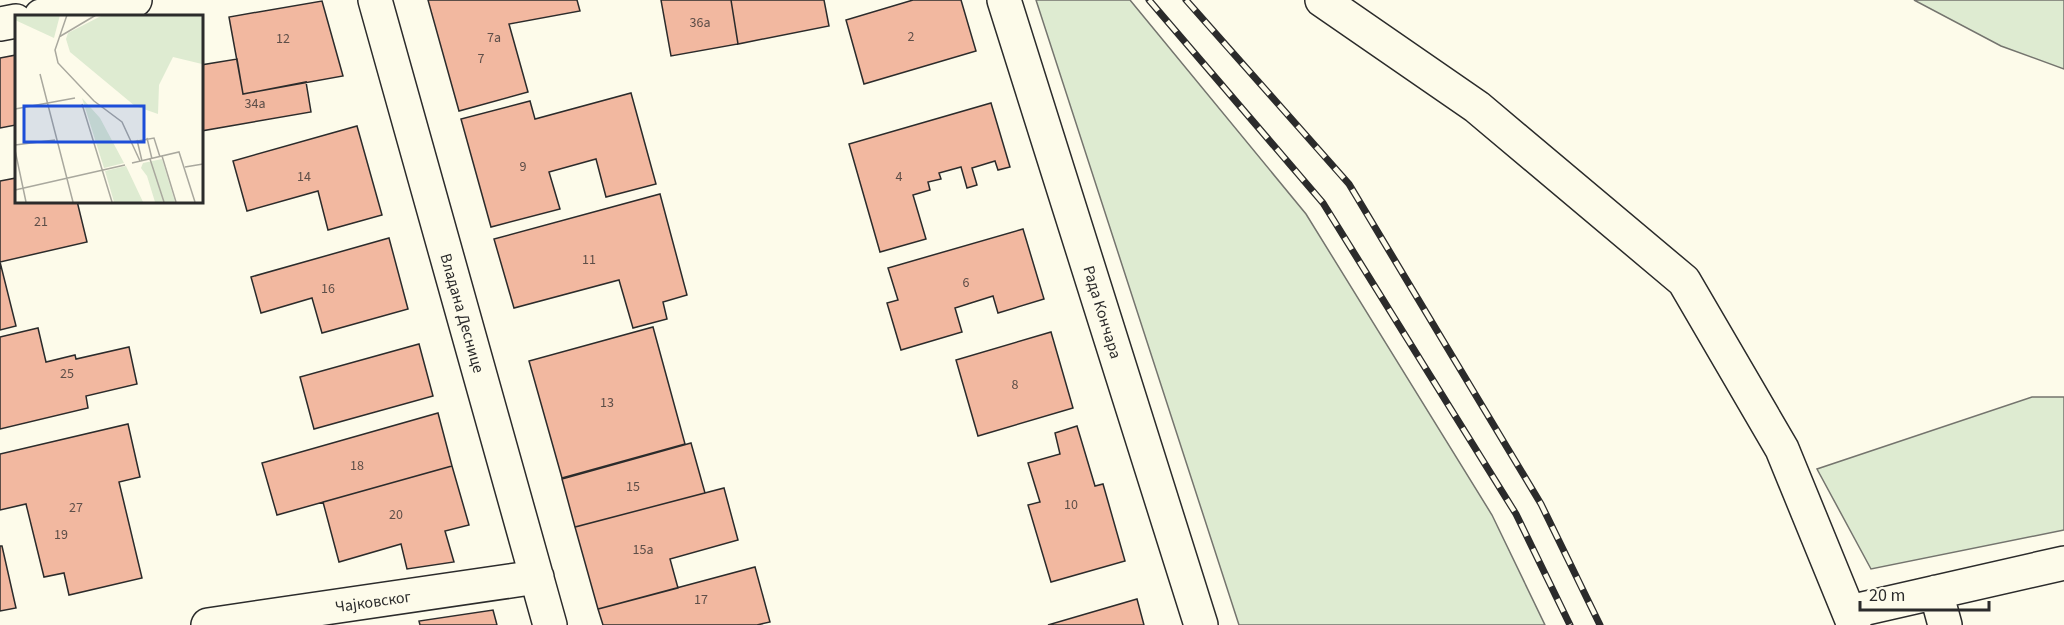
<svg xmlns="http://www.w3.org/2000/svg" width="2064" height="625" viewBox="0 0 2064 625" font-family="'Source Sans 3',sans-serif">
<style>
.green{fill:#deebd1;stroke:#74746e;stroke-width:1.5}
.building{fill:#f2b8a0;stroke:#2b2b2b;stroke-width:1.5}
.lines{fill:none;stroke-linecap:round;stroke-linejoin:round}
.minor-casing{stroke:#2b2b2b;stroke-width:36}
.minor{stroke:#fdfbea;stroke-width:33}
.rail-casing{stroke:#2b2b2b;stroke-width:7}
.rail{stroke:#fdfbea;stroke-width:4.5;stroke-dasharray:14;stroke-linecap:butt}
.labels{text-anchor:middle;stroke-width:4.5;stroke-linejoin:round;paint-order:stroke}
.number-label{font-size:14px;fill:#5d4e48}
.street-label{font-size:16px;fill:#2b2b2b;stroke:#fdfbea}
.inset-road{fill:none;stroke:#a9a89e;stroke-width:1.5}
.view{fill:#1d4ed8;fill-opacity:0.15;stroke:#1d4ed8;stroke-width:3}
.inset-edge{fill:none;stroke:#2b2b2b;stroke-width:3}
</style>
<rect width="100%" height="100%" fill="#fdfbea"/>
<path class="green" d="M 1036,0 L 1130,0 L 1306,214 L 1492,515 L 1545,625 L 1239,625 Z
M 1914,0 L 2064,0 L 2064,69 L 2001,46 Z
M 2032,397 L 2064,397 L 2064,530 L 1871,569 L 1817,469 Z"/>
<path class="building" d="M 428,0 L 577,0 L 580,11 L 509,24 L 528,92 L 459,111 Z
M 661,0 L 731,0 L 738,44 L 671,56 Z
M 731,0 L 824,0 L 829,26 L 738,44 Z
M 913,0 L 961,0 L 976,51 L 864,84 L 846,20 Z
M 322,1 L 343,76 L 243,94 L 229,17 Z
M 16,55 L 16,125 L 0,128 L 0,58 Z
M 237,59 L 243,94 L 306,82 L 311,112 L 201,131 L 201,65 Z
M 631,93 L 656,184 L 606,197 L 596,159 L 549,172 L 560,209 L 491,227 L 461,119 L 530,101 L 535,119 Z
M 991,103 L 1010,167 L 998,170 L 995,161 L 972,168 L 977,185 L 967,188 L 961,167 L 939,173 L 941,179 L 928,182 L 930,190 L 913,195 L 926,239 L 880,252 L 849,144 Z
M 357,126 L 382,215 L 328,230 L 318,191 L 247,211 L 233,161 Z
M 16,178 L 16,201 L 77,201 L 87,242 L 0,262 L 0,181 Z
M 660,194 L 687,295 L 663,302 L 667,319 L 633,328 L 619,280 L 514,308 L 494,239 Z
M 1023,229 L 1044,299 L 998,313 L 993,296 L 955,308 L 962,332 L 901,350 L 887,303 L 898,300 L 888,268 Z
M 389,238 L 408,309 L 322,333 L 312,298 L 261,313 L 251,277 Z
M 0,262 L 16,326 L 0,330 Z
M 653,327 L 685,444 L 562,478 L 529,361 Z
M 38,328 L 46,362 L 75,355 L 76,359 L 129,347 L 137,384 L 86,396 L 88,408 L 0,429 L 0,337 Z
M 1051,332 L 1073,408 L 978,436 L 956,360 Z
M 419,344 L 433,396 L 314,429 L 300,377 Z
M 438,413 L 452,466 L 277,515 L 262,463 Z
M 128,424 L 140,477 L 119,482 L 142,578 L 69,595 L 64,573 L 44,577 L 26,504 L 0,510 L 0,454 Z
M 1077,426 L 1095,486 L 1103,484 L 1125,561 L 1051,582 L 1028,505 L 1040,502 L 1028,463 L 1060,454 L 1055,433 Z
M 691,443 L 705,493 L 575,527 L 562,479 Z
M 452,466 L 469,525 L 445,531 L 454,562 L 407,569 L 401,544 L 339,562 L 323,502 Z
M 724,488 L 738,540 L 670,559 L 678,588 L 598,609 L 575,527 Z
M 0,546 L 2,546 L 16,608 L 0,611 Z
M 755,567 L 770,622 L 757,625 L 603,625 L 598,609 Z
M 1137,599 L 1144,625 L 1048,625 Z
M 493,610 L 497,625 L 420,625 L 419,621 Z"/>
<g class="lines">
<g class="minor-casing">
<path id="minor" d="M 375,0 L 550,625
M 1004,0 L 1201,625
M 1322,0 L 1477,107 L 1684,281 L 1782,449 L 1854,625
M 41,16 L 135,0
M 0,24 L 16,21
M 1936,592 L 1945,625
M 1849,612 L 2064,563
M 208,625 L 537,577"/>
</g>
<use href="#minor" class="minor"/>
<g class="rail-casing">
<path id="rail" d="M 1149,0 L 1323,203 L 1516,514 L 1570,625
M 1186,0 L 1349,184 L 1541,504 L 1600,625"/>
</g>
<use href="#rail" class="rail"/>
</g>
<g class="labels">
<g class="number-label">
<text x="700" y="27">36a</text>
<text x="911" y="41">2</text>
<text x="494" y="42">7a</text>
<text x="283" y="43">12</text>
<text x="481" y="63">7</text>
<text x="255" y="108">34a</text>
<text x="523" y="171">9</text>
<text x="304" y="181">14</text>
<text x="899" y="181">4</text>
<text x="41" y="226">21</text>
<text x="589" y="264">11</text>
<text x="966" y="287">6</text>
<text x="328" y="293">16</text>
<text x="67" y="378">25</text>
<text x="1015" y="389">8</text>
<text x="607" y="407">13</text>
<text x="357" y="470">18</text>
<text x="633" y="491">15</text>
<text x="1071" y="509">10</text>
<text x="76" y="512">27</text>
<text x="396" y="519">20</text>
<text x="61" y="539">19</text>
<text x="643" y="554">15a</text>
<text x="701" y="604">17</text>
</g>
<g class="street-label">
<text transform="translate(1103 312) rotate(73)" y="6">Рада Кончара</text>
<text transform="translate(463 313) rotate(74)" y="6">Владана Деснице</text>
<text transform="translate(373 601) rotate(-8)" y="6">Чајковског</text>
</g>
</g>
<g transform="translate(15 15)">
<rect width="188" height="188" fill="#fdfbea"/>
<path d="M 0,0 L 45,0 L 39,23 L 0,5 ZM 88,0 L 187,0 L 187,49 L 158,42 L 144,70 L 143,99 L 120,91 L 55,37 L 51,24 L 53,18 ZM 67,83 L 85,103 L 109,148 L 89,153 ZM 147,144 L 160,187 L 140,187 L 132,161 L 126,153 L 128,148 ZM 111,151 L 128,187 L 99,187 L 90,156 Z" fill="#deebd1"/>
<path class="inset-road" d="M 52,0 L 40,35 L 43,48 L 79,86 L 107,107 L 125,146M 44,22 L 81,0M 25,59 L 58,187M 67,89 L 97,187M 0,94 L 60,83M 132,123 L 137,144M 122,125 L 127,146M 117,127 L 139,123 L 145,142M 0,130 L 40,125M 0,135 L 11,187M 147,141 L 161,187M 135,144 L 149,187M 117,148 L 164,137 L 180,187M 170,152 L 188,149M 0,175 L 110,150"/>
<path class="view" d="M 9,91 L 129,91 L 129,127 L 9,127 Z"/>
<rect width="188" height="188" class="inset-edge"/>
</g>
<path d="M1860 601v9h129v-9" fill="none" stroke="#2b2b2b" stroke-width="3"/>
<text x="1869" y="601" font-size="18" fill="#2b2b2b" stroke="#fdfbea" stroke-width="4.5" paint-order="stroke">20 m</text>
</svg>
